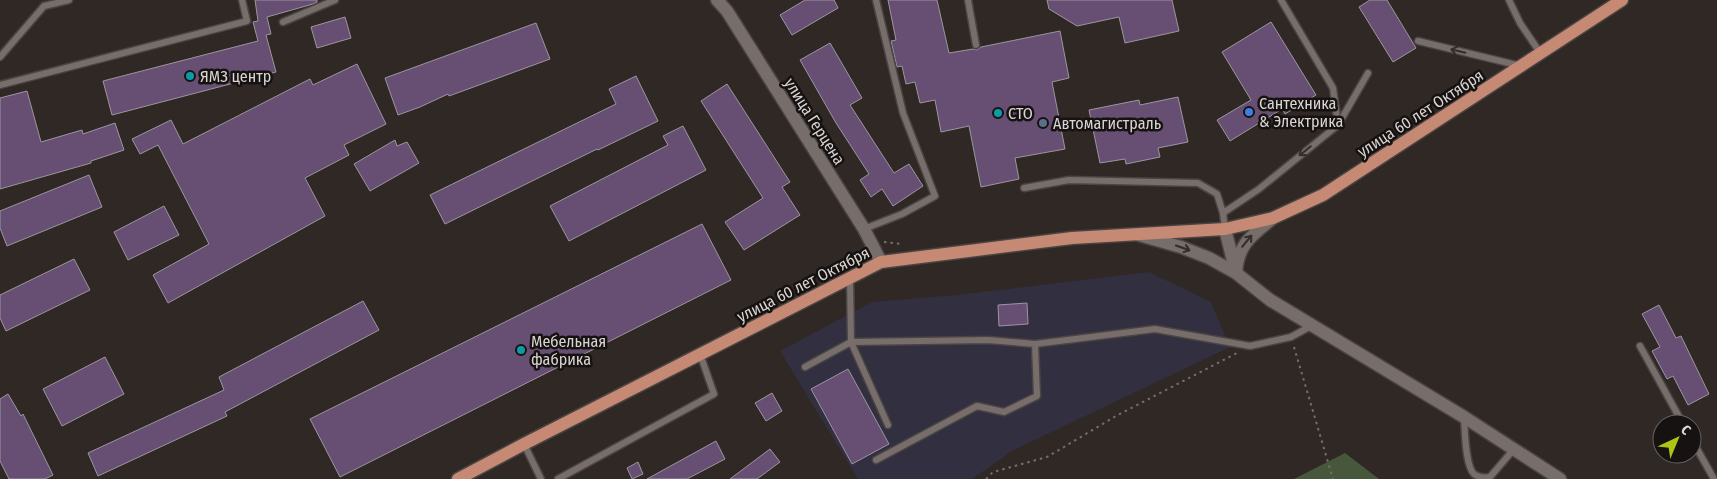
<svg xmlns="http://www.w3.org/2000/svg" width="1717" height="479" viewBox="0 0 1717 479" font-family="'Fira Sans Condensed',sans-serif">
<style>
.commercial{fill:#322f40}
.green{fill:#46573c}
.building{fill:#674f74;stroke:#9b969e}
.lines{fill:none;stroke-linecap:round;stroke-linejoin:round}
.service-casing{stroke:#4a4442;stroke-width:9}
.minor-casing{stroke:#4a4442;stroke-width:15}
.tertiary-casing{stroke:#4a4442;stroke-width:15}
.primary-casing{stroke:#4a4442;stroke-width:15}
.path{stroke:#756e6b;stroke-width:2;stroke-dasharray:2.5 4;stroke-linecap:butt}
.service{stroke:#776d6a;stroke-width:6}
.minor{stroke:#776d6a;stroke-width:12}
.tertiary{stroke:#776d6a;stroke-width:12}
.primary{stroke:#c68974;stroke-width:12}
.oneway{stroke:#332d2c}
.culture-dot{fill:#0f9aa8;stroke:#161211;stroke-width:2}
.shop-dot{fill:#3f7fe0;stroke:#161211;stroke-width:2}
.service-dot{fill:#5c6f8a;stroke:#161211;stroke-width:2}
.labels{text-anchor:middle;stroke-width:5;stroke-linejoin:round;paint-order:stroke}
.poi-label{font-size:16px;fill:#dad5d3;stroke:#161211;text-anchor:start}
.street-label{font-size:16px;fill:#dad5d3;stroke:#161211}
</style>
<rect width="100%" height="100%" fill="#302825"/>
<path class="commercial" d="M 1149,272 L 1211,302 L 1230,347 L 1012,451 L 972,479 L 858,479 L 780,351 L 872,302 L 957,295 Z"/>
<path class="green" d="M 1345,453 L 1379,479 L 1294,479 Z"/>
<path class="building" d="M 255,0 L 317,0 L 317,2 L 313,4 L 267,17 L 271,34 L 266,35 L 276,72 L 112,115 L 103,81 L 258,41 L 253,22 L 258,21 Z
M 805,0 L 834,0 L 838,8 L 792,35 L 780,15 Z
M 888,0 L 937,0 L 949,53 L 973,49 L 977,50 L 981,47 L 1060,31 L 1069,78 L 1052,82 L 1065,149 L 1015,158 L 1019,179 L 981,187 L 969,126 L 941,132 L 935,100 L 920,103 L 915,82 L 906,84 L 902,66 L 897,67 L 891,41 L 896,40 Z
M 1047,0 L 1172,0 L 1179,31 L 1125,43 L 1119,17 L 1077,26 L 1049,9 Z
M 1370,0 L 1387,0 L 1416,48 L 1393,62 L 1359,7 Z
M 345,17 L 351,38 L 317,48 L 311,27 Z
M 1271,22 L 1316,95 L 1285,114 L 1282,109 L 1230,141 L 1217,120 L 1251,100 L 1222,52 Z
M 536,23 L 550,59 L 449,96 L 448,94 L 420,107 L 398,115 L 385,78 Z
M 830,43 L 862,98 L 850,105 L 894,173 L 909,164 L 923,186 L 893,206 L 882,189 L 871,197 L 860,180 L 869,174 L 836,123 L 800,60 Z
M 357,64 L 386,124 L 344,145 L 349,155 L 305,178 L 325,216 L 168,303 L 153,275 L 209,244 L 158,145 L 140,154 L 132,139 L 171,120 L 183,144 L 310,79 L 313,85 Z
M 636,76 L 658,121 L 598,150 L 597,149 L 445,224 L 430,195 L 616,104 L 609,89 Z
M 727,84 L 790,182 L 782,187 L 800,215 L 744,250 L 725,222 L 763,198 L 701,101 Z
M 27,91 L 41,142 L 82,130 L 83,134 L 115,123 L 124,150 L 91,161 L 91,163 L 0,189 L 0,98 Z
M 1178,97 L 1188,142 L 1158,148 L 1160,157 L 1126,164 L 1125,159 L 1100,163 L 1089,110 L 1139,100 L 1140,105 Z
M 683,126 L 706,170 L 569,241 L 550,206 L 668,145 L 663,136 Z
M 395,140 L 397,146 L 407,142 L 419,163 L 370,191 L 354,164 Z
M 89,175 L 102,207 L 7,246 L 0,228 L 0,211 Z
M 164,206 L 179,235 L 128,260 L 114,232 Z
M 702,224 L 731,280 L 340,477 L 310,419 Z
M 74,259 L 90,290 L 6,331 L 0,318 L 0,295 Z
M 363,301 L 379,330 L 225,412 L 227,416 L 98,476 L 88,453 L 224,390 L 219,377 Z
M 1027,303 L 1028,324 L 999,326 L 998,305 Z
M 1659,305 L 1676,338 L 1681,336 L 1709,394 L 1688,405 L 1673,376 L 1667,379 L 1652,351 L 1660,347 L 1642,314 Z
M 105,357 L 124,394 L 62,426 L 43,389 Z
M 848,369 L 889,444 L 852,464 L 811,389 Z
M 772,393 L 782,411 L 766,421 L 755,403 Z
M 8,394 L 21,416 L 23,414 L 53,475 L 45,479 L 9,479 L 0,461 L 0,399 Z
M 716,441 L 725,459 L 687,479 L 647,479 Z
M 770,449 L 780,462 L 757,479 L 730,479 Z
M 638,462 L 643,474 L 632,479 L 627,468 Z"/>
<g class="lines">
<g class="service-casing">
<path id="service" d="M 968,0 L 976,45
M 1281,0 L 1333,88 L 1338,125
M 1509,0 L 1520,23 L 1541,54
M 283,22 L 335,0
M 1418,41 L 1521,66
M 0,57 L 44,6 L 69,0
M 0,85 L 247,21 L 242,0
M 1024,188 L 1069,180 L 1198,183 L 1217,194 L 1223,213 L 1225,229
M 1223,213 L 1259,189 L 1338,125 L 1368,73
M 864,229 L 902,214 L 935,196 L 903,113 L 876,0
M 850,278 L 851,342 L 888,425
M 1640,346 L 1683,424
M 805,367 L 851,342 L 988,340 L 1035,344 L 1155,329 L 1250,346 L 1291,337 L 1311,326
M 1464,418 C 1465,431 1465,465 1474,474 C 1479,478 1484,478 1490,477 L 1514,449
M 1692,440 L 1714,479
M 524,444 L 541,479
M 876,460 L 977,406 L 1004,412 L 1037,396 L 1035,344
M 558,479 L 714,394 L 700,354"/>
</g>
<g class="minor-casing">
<path id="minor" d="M 717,0 L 727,11 L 864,229 L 881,262"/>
</g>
<g class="tertiary-casing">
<path id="tertiary" d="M 1225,229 L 1236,273 L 1270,300 L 1464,417 L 1560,479
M 1139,235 L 1181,247 L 1209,258 L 1236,273 C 1238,244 1251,236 1273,218"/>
</g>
<g class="primary-casing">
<path id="primary" d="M 458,479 L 524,444 L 881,262 L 1072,238 L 1225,229 L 1273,218 L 1323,195 L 1622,0"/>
</g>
<path class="path" d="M 884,242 L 902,244
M 809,276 L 813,283
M 1294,347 L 1333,479
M 986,479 L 993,472 L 1047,457 L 1116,416 L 1237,353"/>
<use href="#service" class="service"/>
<use href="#minor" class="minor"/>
<use href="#tertiary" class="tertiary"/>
<use href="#primary" class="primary"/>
</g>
<defs><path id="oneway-shaft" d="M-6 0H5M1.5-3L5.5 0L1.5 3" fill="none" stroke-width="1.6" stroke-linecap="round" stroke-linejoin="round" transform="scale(1.25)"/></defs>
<g class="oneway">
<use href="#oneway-shaft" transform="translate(1458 51) rotate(-166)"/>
<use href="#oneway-shaft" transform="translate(1305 151) rotate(141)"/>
<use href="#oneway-shaft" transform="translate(1247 241) rotate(-50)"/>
<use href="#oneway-shaft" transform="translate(1183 248) rotate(19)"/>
</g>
<g class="culture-dot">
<circle cx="190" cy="76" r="5"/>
<circle cx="998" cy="113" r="5"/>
<circle cx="521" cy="350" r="5"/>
</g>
<circle class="shop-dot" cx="1249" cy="112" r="5"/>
<circle class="service-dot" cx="1043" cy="123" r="5"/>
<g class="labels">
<g class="poi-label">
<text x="200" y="82">ЯМЗ центр</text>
<text x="1259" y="109">Сантехника<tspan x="1259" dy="18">&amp; Электрика</tspan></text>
<text x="1008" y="119">СТО</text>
<text x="1053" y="129">Автомагистраль</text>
<text x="531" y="347">Мебельная<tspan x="531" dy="18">фабрика</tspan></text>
</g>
<g class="street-label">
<text transform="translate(1420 113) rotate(-33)" y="6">улица 60 лет Октября</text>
<text transform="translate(815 121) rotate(58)" y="6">улица Герцена</text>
<text transform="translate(803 284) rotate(-27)" y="6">улица 60 лет Октября</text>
</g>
</g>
<g transform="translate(1677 439) rotate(44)"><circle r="24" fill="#161211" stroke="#64605f"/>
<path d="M0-4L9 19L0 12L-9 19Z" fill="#abc614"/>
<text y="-8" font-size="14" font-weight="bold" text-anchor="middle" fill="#dad5d3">С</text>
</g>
</svg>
